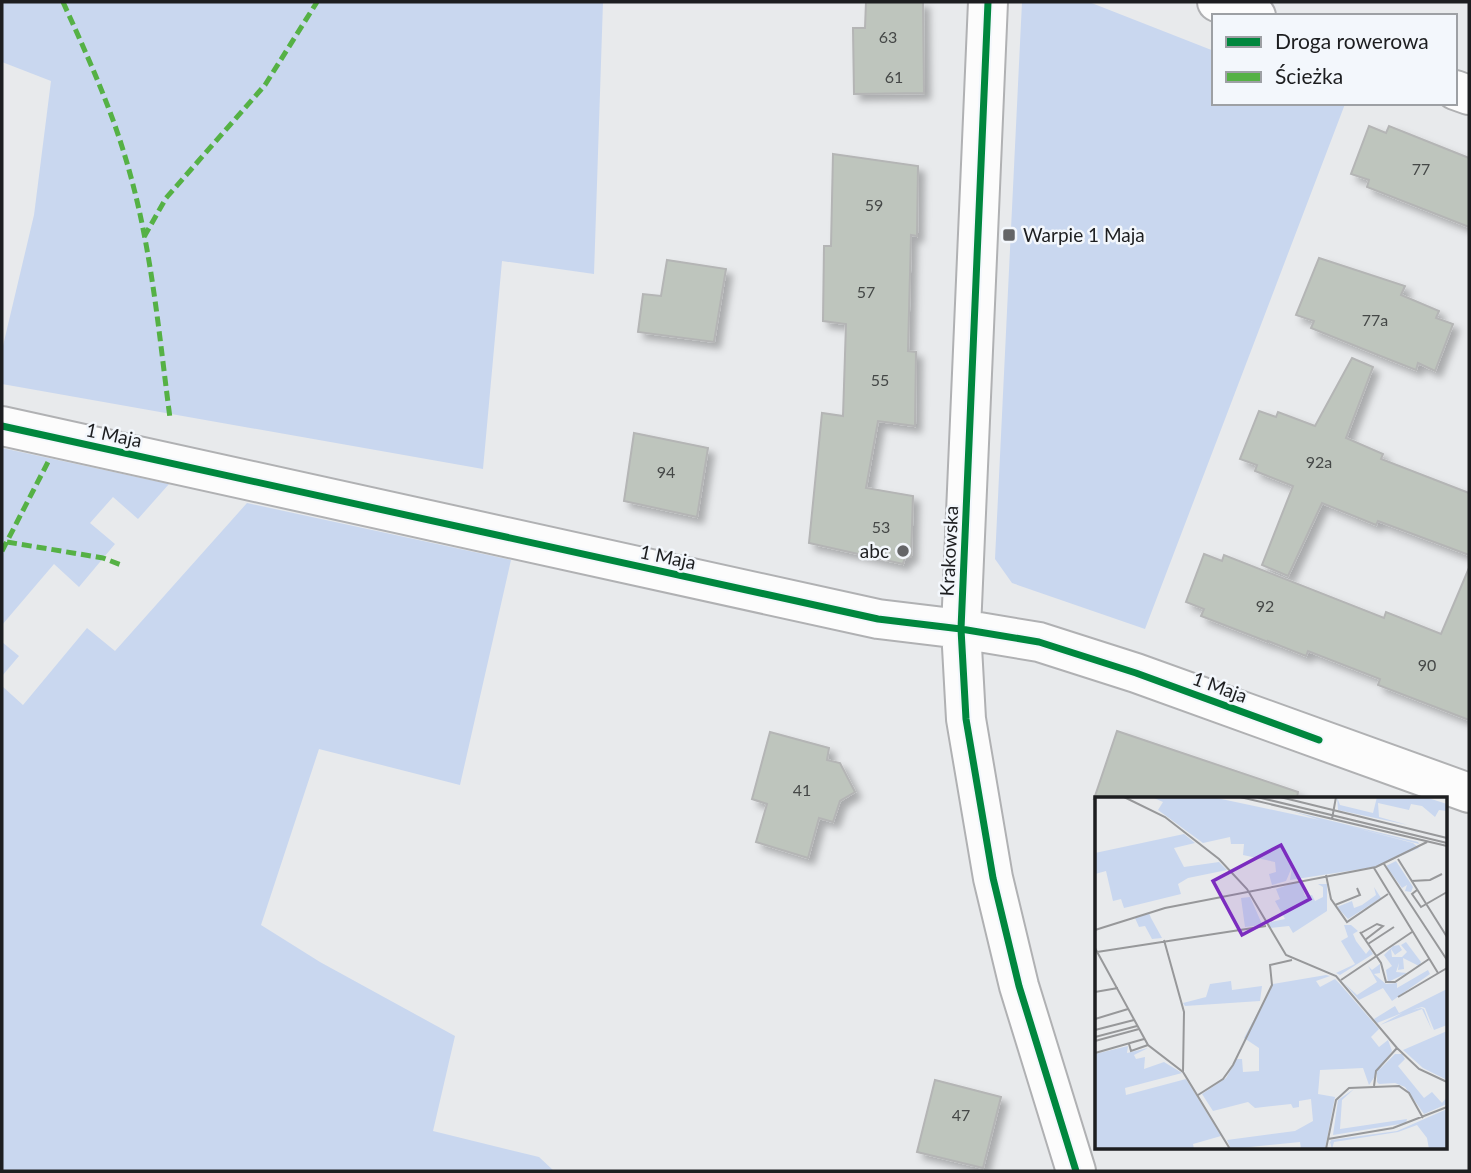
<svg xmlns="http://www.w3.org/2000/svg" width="1471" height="1173" viewBox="0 0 1471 1173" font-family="Lato,sans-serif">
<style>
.green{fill:#c9d7ef}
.building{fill:#bec5bd;stroke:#b4b5b5;stroke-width:2;filter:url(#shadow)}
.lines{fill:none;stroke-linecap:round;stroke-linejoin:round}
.minor-casing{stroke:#b0b1b3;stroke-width:42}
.minor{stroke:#fcfcfc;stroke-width:38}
.quiet{stroke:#55b145;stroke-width:5;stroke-dasharray:10 5;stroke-linecap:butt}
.cycleway-casing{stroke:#f3f7fc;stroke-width:11}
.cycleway{stroke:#00873e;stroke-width:7}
.poi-dot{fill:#646567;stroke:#f3f7fc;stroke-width:2.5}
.labels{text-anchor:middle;stroke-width:5;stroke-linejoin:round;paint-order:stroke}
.number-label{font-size:16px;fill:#454847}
.poi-label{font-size:19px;fill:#1d1e20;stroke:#f3f7fc;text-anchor:start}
.street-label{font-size:19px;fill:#1d1e20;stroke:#f3f7fc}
.inset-road{fill:none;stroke:#97989a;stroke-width:2}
.view{fill:#7b2cbf;fill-opacity:0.15;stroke:#7b2cbf;stroke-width:3.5}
.inset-edge{fill:none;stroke:#1d1e20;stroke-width:3.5}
</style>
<defs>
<filter id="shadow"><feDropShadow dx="6" dy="6" stdDeviation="3.5" flood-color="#0004"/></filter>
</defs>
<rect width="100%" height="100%" fill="#e8eaec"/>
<path class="green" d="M 2,2 L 603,2 L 594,274 L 502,261 L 483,469 L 2,384 L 2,350 L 34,215 L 51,81 L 2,62 Z
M 1022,2 L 1089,2 L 1214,51 L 1214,103 L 1345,104 L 1145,629 L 1012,583 L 995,559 Z
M 2,448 L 169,484 L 138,519 L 113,497 L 90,523 L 115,544 L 79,587 L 54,564 L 2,625 Z
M 247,503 L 511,560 L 460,785 L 319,749 L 261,925 L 320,962 L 455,1036 L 433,1131 L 539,1157 L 554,1171 L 2,1171 L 2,686 L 23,705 L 87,628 L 115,651 Z
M 2,642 L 19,656 L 2,676 Z"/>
<path class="building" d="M 866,2 L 923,2 L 924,93 L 854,94 L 853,28 L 865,28 Z
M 1369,126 L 1386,133 L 1389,126 L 1469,158 L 1469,227 L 1367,187 L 1369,180 L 1351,174 Z
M 833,154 L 918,166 L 917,236 L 911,235 L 908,351 L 916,352 L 915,426 L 878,421 L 866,488 L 913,496 L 911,557 L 905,557 L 903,564 L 809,543 L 822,413 L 843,416 L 846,324 L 823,321 L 824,246 L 831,246 Z
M 1319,258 L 1405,286 L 1401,295 L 1439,311 L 1436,318 L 1453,324 L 1435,371 L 1418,363 L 1416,370 L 1378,355 L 1311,328 L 1314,321 L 1296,315 Z
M 667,260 L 726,269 L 714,342 L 638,332 L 643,294 L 661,296 Z
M 1352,358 L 1373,367 L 1346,438 L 1383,454 L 1381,459 L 1469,493 L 1469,555 L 1378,521 L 1376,525 L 1322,503 L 1288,576 L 1262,565 L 1293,486 L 1255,471 L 1257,465 L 1240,459 L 1259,411 L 1276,417 L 1278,412 L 1315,426 Z
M 634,433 L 708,448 L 697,517 L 624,501 Z
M 1204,554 L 1222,561 L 1224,555 L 1384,618 L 1386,612 L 1441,634 L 1469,568 L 1469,720 L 1378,685 L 1380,679 L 1308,651 L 1306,656 L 1268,641 L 1268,642 L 1201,616 L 1204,609 L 1186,602 Z
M 1117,731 L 1298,792 L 1297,799 L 1094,799 Z
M 770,732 L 829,748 L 827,760 L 840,763 L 855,792 L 840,801 L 833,822 L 819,818 L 808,858 L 756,842 L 767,804 L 752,799 Z
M 935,1080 L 1001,1097 L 983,1168 L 917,1152 Z"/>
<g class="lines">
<g class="minor-casing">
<path id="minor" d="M 988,2 L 961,629 L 966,719 L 993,878 L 1019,986 L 1076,1171
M 1217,2 L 1256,16
M 1455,90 L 1469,95
M 2,426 L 878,619 L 961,629 L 1039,642 L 1136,673 L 1469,793"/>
</g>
<use href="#minor" class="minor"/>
<path class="quiet" d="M 63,2 C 88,57 113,112 129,170 C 152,251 159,335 170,418
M 144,237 L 166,198 L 265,85 L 317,2
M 7,542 L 103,558 L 124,566
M 2,551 L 48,462"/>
<g class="cycleway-casing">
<path id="cycleway" d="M 988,2 L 961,629 L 966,719 L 993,878 L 1019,986 L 1076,1171
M 2,426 L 878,619 L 961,629 L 1039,642 L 1136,673 L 1319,740"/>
</g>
<use href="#cycleway" class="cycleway"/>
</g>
<g class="poi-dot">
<rect x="1002" y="228" width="14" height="14" rx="3.5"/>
<circle cx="903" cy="551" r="7"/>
</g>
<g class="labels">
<g class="number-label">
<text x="888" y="43">63</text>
<text x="894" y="83">61</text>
<text x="1421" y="175">77</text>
<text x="874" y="211">59</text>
<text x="866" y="298">57</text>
<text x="1375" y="326">77a</text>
<text x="880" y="386">55</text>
<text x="1319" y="468">92a</text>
<text x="666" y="478">94</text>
<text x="881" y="533">53</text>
<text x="1265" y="612">92</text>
<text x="1427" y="671">90</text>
<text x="802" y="796">41</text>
<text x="961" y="1121">47</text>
</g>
<g class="poi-label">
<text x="1023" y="242">Warpie 1 Maja</text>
<text x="889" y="558" text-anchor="end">abc</text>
</g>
<g class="street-label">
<text transform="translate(114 435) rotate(12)" y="7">1 Maja</text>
<text transform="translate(949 551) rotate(-87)" y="7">Krakowska</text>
<text transform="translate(668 557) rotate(12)" y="7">1 Maja</text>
<text transform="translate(1220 687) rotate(20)" y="7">1 Maja</text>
</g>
</g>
<g transform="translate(1095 797)">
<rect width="352" height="352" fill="#e8eaec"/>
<path d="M 89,0 L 117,0 L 225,23 L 196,14 L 323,45 L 324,47 L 246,27 L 318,46 L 324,51 L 279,70 L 195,83 L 197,70 L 191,84 L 177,88 L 174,77 L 181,75 L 180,65 L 148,58 L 149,47 L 136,47 L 135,40 L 108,46 L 63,13 L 68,5 L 59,1 ZM 242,0 L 245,8 L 278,16 L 282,0 L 330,0 L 352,7 L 352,14 L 344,13 L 340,20 L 327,9 L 316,7 L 314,13 L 283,6 L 284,20 L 313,28 L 243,13 ZM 89,37 L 100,46 L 79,51 L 89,70 L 124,65 L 132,73 L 93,81 L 83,87 L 86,97 L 29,111 L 26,102 L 18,104 L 11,74 L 0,77 L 0,56 ZM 301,64 L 318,90 L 316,95 L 310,94 L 312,88 L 307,91 L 291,69 ZM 205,84 L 210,99 L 217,98 L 220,104 L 228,100 L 228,90 L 223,87 L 232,87 L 232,114 L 198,136 L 194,129 L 174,131 L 172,126 L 190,122 L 180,104 L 185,102 L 181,92 ZM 279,90 L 286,101 L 253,122 L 242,110 L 257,104 L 259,111 L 267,108 L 281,98 ZM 155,100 L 167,127 L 167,128 L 150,130 L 146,101 ZM 54,116 L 56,121 L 67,141 L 57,142 L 50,129 L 44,130 L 40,121 ZM 249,128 L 256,128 L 263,134 L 258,137 L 261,144 L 271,157 L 275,152 L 278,157 L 245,178 L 241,176 L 260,167 L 246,144 L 253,140 ZM 311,145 L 326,165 L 324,169 L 308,161 L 309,172 L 303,173 L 304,166 L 301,175 L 312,176 L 293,185 L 291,173 L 297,169 L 289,158 L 298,149 L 304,148 L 307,153 L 300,158 L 296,152 L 297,160 L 307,160 L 312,155 L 306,148 ZM 285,167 L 285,176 L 279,177 L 291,187 L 302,186 L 302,191 L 333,173 L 335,177 L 297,204 L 288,191 L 264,203 L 249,186 L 262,198 L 282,185 L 273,169 L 277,173 ZM 231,178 L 235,179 L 221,184 L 225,190 L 240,182 L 244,186 L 284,232 L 276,240 L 284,250 L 293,243 L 297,254 L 274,288 L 268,271 L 225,273 L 223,297 L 240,300 L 230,352 L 206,352 L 205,345 L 136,352 L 132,343 L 200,334 L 218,324 L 216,302 L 204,304 L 204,310 L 198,311 L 196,307 L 160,311 L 153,305 L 118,314 L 107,297 L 131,281 L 142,262 L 147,262 L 148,275 L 164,274 L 164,251 L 149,241 L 178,187 ZM 136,184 L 137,193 L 167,189 L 165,204 L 90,209 L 88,206 L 111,200 L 115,187 ZM 352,192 L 352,228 L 339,233 L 330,211 L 327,210 L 317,213 L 326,211 L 329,212 L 337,233 L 327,212 L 285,228 L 307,216 L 282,226 L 279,222 L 300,209 L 304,216 ZM 352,234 L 352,283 L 328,271 L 308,253 ZM 33,249 L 32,256 L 53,251 L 39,258 L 41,262 L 50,260 L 49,272 L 69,265 L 87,276 L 30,291 L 31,298 L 91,282 L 126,339 L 98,347 L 99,352 L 0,352 L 0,257 ZM 300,257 L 307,257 L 310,262 L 303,269 L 329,301 L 337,295 L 347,306 L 352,300 L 352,307 L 329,317 L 310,290 L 300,286 L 284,287 L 282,285 L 282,275 ZM 259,292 L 247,303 L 245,332 L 312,322 L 311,326 L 238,338 L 243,303 ZM 352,312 L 352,352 L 334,352 L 332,341 L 322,328 L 303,335 L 239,345 L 237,352 L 235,345 L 233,352 L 236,343 L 302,334 Z" fill="#c9d7ef"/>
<path class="inset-road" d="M 29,0 L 70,20 L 124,62 L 152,92 L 191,158 L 241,179 L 302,251 L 324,272 L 352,285M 145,0 L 352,49M 162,0 L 352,46M 185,0 L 352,41M 237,22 L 241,0M 303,62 L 352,140M 289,67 L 352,163M 279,71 L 343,176M 231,78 L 236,102 L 252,125 L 293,97M 316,84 L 335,83 L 347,77M 322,93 L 317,97 L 326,110 L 352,95M 240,108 L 265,98 L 262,91M 0,133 L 70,111 L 281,70 L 332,45M 265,135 L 286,166 L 291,185 L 300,185 L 334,162M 266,136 L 282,127 L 288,129 L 270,143M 69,143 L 89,215 L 88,275M 273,147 L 299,130M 0,151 L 53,248 L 88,275 L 135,352M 2,155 L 171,129M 246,183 L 317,135M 0,195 L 23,191M 303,200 L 352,171M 0,222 L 33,212M 0,233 L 39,223M 0,240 L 42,229M 0,244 L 44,232M 34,247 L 36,254 L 53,248M 0,256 L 49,242M 279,289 L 281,274 L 302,251M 103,298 L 128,282 L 138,268 L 177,188 L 175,168 L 197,163M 233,342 L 298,331 L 352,310M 231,352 L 241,303 L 254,291 L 304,289 L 314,296 L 328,321"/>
<path class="view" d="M 186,48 L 215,102 L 147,138 L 118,84 Z"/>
<rect width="352" height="352" class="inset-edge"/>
</g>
<rect width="1471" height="1173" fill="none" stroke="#1d1e20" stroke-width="7"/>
<rect x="1212" y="14" width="245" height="91" fill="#f3f7fc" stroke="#9da0a4" stroke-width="2"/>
<rect x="1226" y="37" width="35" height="10" fill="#00873e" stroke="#9da0a4" stroke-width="2"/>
<text x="1275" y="49" font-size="21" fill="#1d1e20">Droga rowerowa</text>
<rect x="1226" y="72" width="35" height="10" fill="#55b145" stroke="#9da0a4" stroke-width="2"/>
<text x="1275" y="84" font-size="21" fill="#1d1e20">Ścieżka</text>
</svg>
